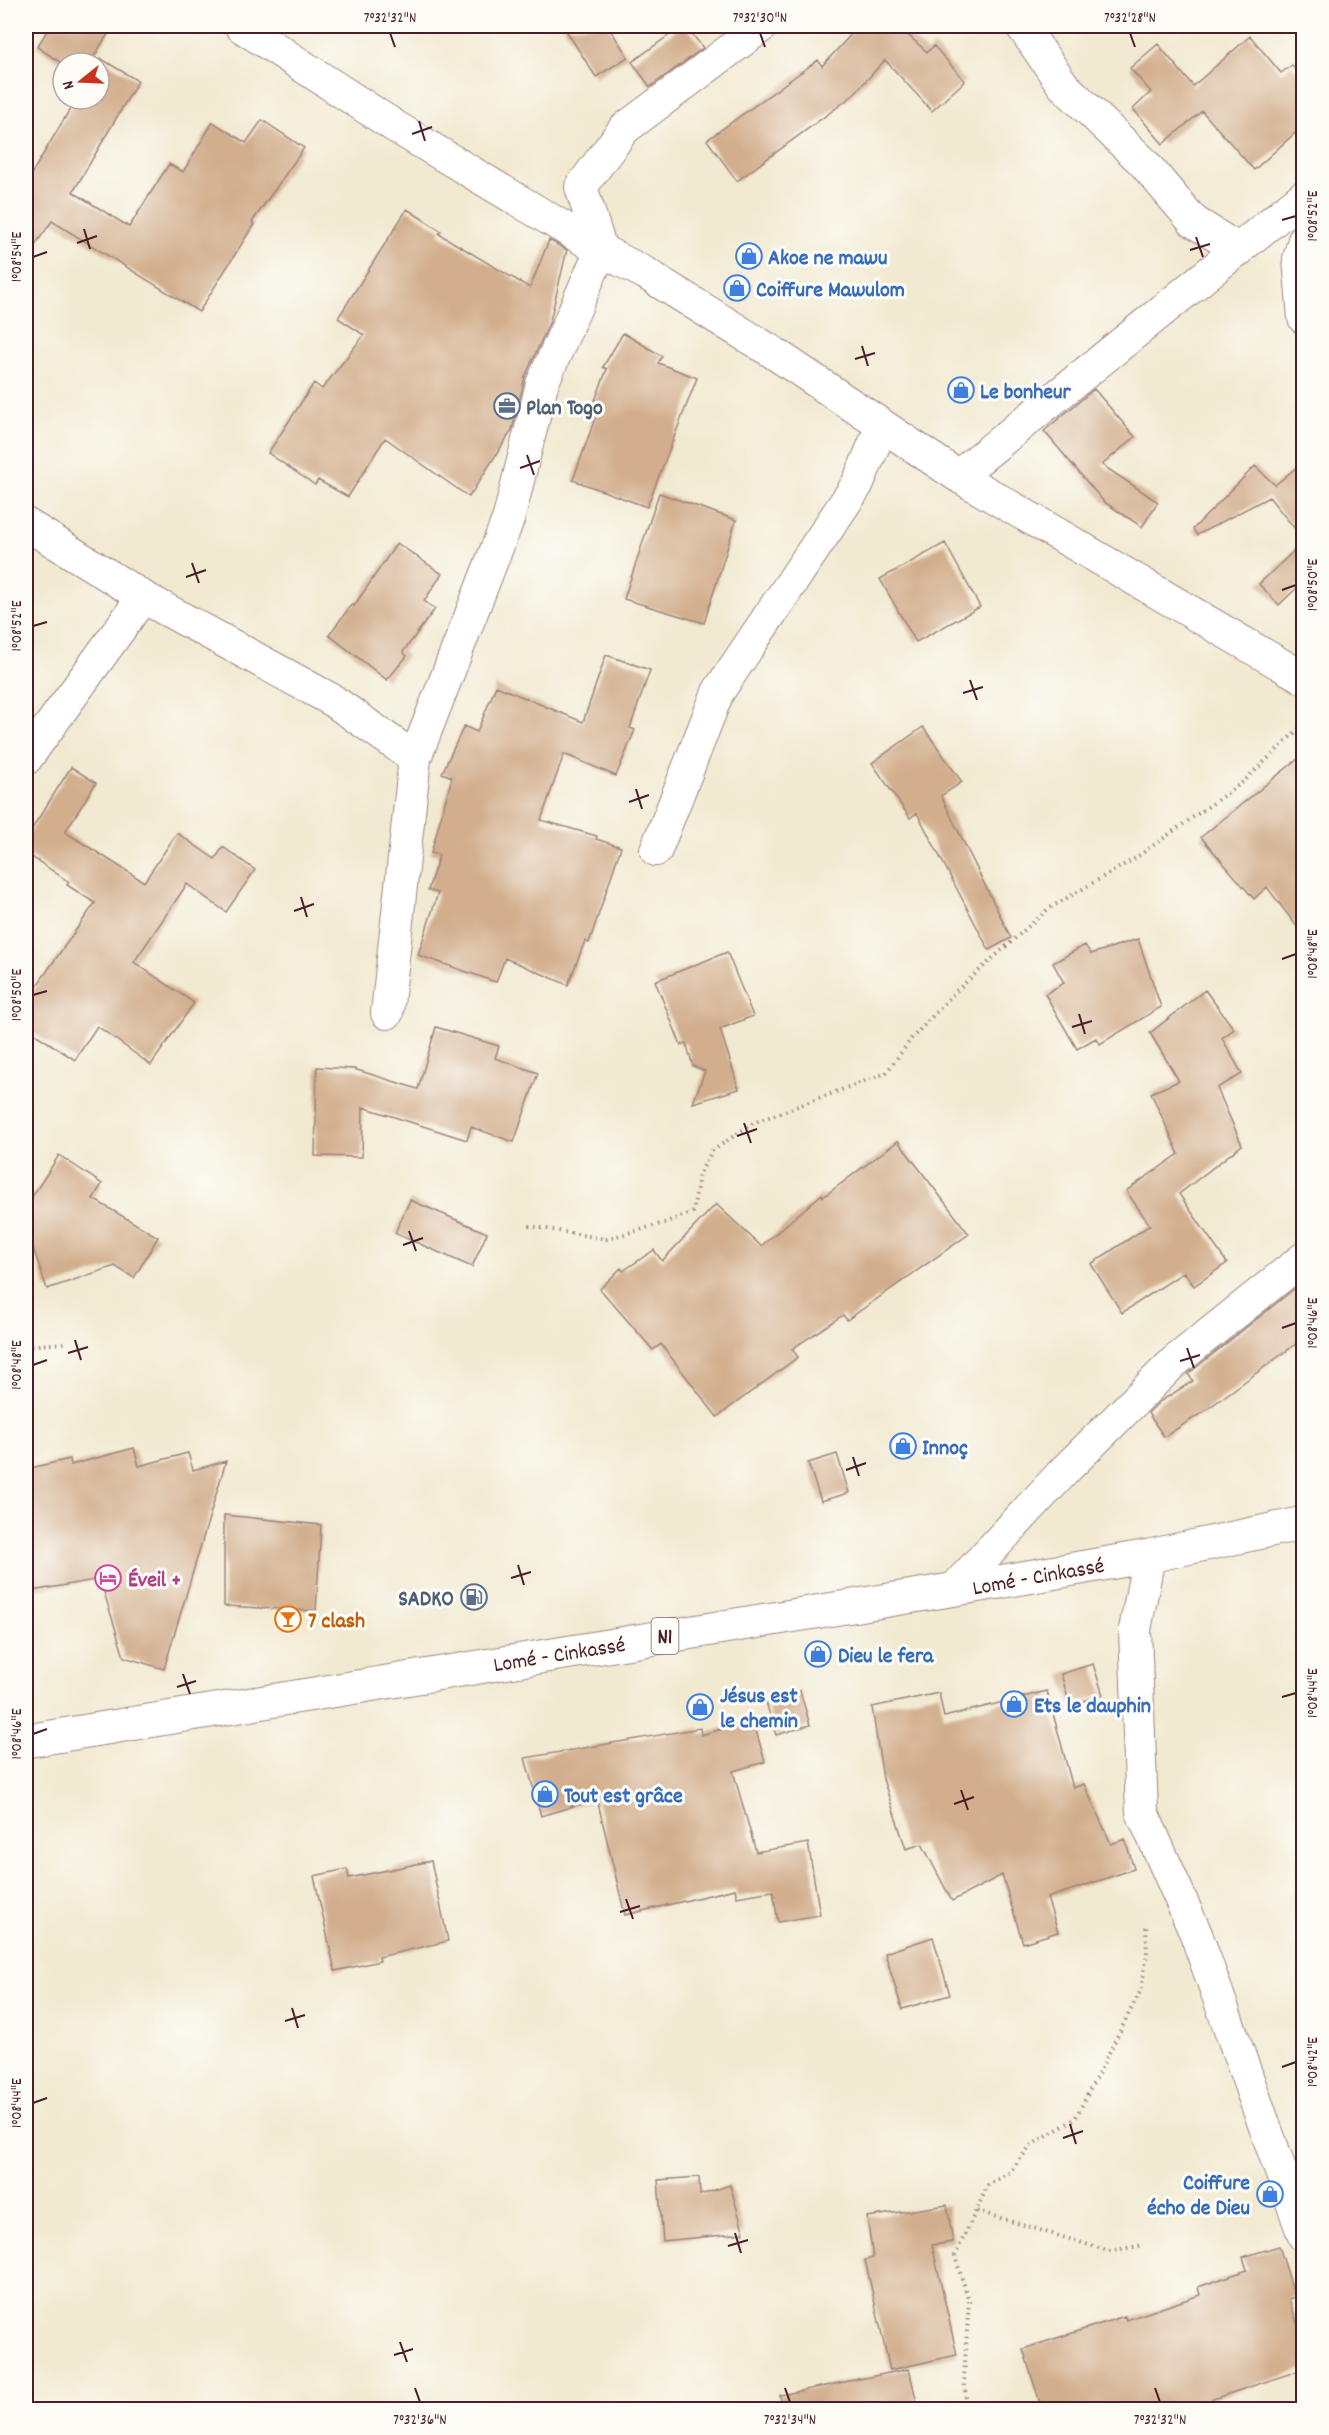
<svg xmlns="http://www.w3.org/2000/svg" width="1329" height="2435" viewBox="0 0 1329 2435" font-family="Dekko,sans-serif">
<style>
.building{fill:#d2ae8c}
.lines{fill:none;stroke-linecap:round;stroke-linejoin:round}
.street-casing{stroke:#9e847e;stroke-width:34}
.highway-casing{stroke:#9e847e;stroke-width:35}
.path{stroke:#9e847e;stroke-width:4;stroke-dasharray:1.5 4.5;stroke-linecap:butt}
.street{stroke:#fff;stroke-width:32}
.highway{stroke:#fff;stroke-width:33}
.ticks{fill:none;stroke:#4a1f2b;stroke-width:2}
.labels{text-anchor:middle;stroke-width:6;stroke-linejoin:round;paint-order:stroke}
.shield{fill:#fdfcf7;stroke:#806168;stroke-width:1.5}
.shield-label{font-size:21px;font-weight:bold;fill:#4a1f2b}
.shop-label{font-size:22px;font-weight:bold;fill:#366cbe;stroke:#fdfcf7;text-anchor:start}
.service-label{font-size:22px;font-weight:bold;fill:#4e5e75;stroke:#fdfcf7;text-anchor:start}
.street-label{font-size:22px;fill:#4a1f2b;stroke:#fdfcf7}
.hotel-label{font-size:22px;font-weight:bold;fill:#b23c85;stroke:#fdfcf7;text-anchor:start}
.food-label{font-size:22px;font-weight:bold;fill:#c56008;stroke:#fdfcf7;text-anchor:start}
.neatline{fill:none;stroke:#4a1f2b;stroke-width:2}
.ticks-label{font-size:15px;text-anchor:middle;fill:#4a1f2b}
</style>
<rect width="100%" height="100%" fill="#fdfcf7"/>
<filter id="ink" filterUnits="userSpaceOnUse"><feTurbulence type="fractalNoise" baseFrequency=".0167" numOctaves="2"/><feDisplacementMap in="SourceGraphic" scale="12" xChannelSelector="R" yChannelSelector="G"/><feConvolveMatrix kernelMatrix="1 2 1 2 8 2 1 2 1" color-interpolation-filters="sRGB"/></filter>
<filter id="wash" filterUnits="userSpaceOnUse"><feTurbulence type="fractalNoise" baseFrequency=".008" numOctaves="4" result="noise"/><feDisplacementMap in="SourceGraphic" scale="24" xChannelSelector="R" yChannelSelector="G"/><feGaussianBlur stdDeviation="1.35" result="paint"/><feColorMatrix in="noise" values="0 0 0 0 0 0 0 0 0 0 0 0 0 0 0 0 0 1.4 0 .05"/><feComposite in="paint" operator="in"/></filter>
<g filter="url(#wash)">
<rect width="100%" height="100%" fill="#f1e9d0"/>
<g id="blocks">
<path class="building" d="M 50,26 L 113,26 L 90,63 L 63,64 L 37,47 Z
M 563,26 L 608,26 L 628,57 L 596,77 Z
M 682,26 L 686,26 L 703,48 L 650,87 L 632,62 Z
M 853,26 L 917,26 L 908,35 L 927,52 L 934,46 L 965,81 L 932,111 L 885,60 L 851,97 L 737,181 L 707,140 L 818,60 L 822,66 L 856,29 Z
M 1250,36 L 1281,73 L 1292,65 L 1304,82 L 1304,125 L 1254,170 L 1202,111 L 1163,144 L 1133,109 L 1151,92 L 1130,68 L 1158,44 L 1193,86 Z
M 100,58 L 138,81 L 73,192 L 129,227 L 169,164 L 183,172 L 213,122 L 246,143 L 262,120 L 304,148 L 252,222 L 254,224 L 199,312 L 52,221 L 26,258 L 26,183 L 76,99 L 99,99 L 97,63 Z
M 407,209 L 441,231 L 439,234 L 530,288 L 549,240 L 567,250 L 550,321 L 525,377 L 512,430 L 469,497 L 385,438 L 348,497 L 318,480 L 315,485 L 268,453 L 314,383 L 322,389 L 364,335 L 338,318 Z
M 623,333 L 662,356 L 658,363 L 697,378 L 647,507 L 573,480 L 597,413 L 591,411 L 607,369 L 603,367 Z
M 1094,389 L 1135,437 L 1102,465 L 1158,502 L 1142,527 L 1104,502 L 1044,431 Z
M 1304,461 L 1304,540 L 1269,497 L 1197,535 L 1193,529 L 1255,466 L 1275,485 Z
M 659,493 L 736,520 L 704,623 L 624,599 Z
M 1304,541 L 1304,581 L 1279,605 L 1259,584 Z
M 397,543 L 442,574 L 424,601 L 435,609 L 403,652 L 407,656 L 387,680 L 329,635 L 352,604 L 354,606 Z
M 945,543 L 980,607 L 916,642 L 880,579 Z
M 606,655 L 650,670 L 630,728 L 635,730 L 616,776 L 564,754 L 541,820 L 597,836 L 596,839 L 621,847 L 589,943 L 585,941 L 568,985 L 505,958 L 496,982 L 418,955 L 438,893 L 428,890 L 439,855 L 431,853 L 452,777 L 442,773 L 464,726 L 477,732 L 496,686 L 583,722 Z
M 923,727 L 962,782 L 941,796 L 1011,938 L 989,950 L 917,813 L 910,818 L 872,763 Z
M 1304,754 L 1304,936 L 1267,887 L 1254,899 L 1201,837 Z
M 71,767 L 96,783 L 65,832 L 144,882 L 177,833 L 215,859 L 223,847 L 255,870 L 226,912 L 187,884 L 134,962 L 194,1003 L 151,1065 L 97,1026 L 75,1060 L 26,1028 L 26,1001 L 95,903 L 67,885 L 69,882 L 26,853 L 26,838 Z
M 1138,939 L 1161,1007 L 1100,1044 L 1096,1038 L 1077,1049 L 1045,994 L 1064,983 L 1053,963 L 1085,945 L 1091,954 Z
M 727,952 L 753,1016 L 720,1029 L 739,1089 L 693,1103 L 705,1071 L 693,1066 L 686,1043 L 681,1045 L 655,981 Z
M 1205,990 L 1234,1029 L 1222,1038 L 1242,1074 L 1217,1088 L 1242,1145 L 1179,1194 L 1227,1263 L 1194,1286 L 1184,1272 L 1122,1313 L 1091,1264 L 1150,1225 L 1126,1191 L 1179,1154 L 1151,1093 L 1179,1081 L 1150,1033 Z
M 436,1027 L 499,1046 L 495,1058 L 538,1073 L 514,1142 L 471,1127 L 467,1140 L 363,1107 L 362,1157 L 315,1156 L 317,1067 L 354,1069 L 418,1089 Z
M 898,1141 L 969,1234 L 847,1320 L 843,1315 L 792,1349 L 798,1357 L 717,1417 L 661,1344 L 653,1350 L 600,1289 L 621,1268 L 623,1271 L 654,1250 L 662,1261 L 716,1204 L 761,1246 L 822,1194 L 823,1197 Z
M 59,1155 L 102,1184 L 93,1199 L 158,1237 L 134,1278 L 115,1266 L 47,1289 L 26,1227 L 26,1206 Z
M 410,1200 L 487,1233 L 472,1267 L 395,1233 Z
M 1304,1281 L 1304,1338 L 1202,1413 L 1164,1437 L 1148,1413 L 1159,1402 L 1193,1381 L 1188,1374 Z
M 134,1448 L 139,1466 L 188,1453 L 193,1470 L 226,1461 L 164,1669 L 124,1657 L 100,1579 L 26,1592 L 26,1469 L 70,1459 L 71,1465 Z
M 837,1454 L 849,1493 L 821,1501 L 808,1463 Z
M 224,1515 L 321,1525 L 316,1611 L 224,1606 Z
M 1093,1664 L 1103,1695 L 1070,1705 L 1061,1674 Z
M 800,1691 L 810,1725 L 776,1735 L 766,1702 Z
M 1047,1691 L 1073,1788 L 1084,1784 L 1111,1844 L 1125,1839 L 1134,1869 L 1047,1898 L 1058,1932 L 1023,1943 L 1002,1875 L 952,1901 L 922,1844 L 906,1849 L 883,1779 L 872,1707 L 939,1693 L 944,1717 Z
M 753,1720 L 765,1762 L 733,1771 L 756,1852 L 808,1843 L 820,1915 L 778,1922 L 773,1891 L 737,1897 L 735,1889 L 625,1915 L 597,1799 L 541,1816 L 525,1758 L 700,1728 L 701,1735 Z
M 431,1861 L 448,1941 L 379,1957 L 380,1961 L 335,1971 L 314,1876 L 347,1869 L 349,1878 Z
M 933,1937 L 950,1995 L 902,2009 L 885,1953 Z
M 699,2177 L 700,2195 L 730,2185 L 744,2233 L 663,2241 L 658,2180 Z
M 947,2205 L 953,2242 L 932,2245 L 957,2355 L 890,2370 L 865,2260 L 873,2258 L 867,2217 Z
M 1279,2246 L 1295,2297 L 1289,2299 L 1304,2343 L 1304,2369 L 1210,2400 L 1213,2409 L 1042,2409 L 1023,2349 L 1125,2316 L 1126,2320 L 1200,2295 L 1198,2287 L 1247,2270 L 1243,2257 Z
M 909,2369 L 917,2403 L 885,2409 L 782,2409 L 780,2395 Z"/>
</g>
</g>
<g filter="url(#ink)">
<use href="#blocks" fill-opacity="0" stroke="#9e847e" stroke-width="1.5"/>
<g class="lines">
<g class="street-casing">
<path id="street" d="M 241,26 L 396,127 L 601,250 L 645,273 L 774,353 L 958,476 L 1304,678
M 1022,26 L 1063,85 L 1143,162 L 1193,221 L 1239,250
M 1304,240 L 1299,259 L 1304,318
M 958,476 L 1304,196
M 26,524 L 143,597 L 332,700 L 415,758 L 509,517 L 542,384 L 601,250 L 581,187 L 624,129 L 762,26
M 26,759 L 143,597
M 656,850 L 718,692 L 857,485 L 882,426
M 387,1013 L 415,758
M 1149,1556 L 1135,1630 L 1142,1812 L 1196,1934 L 1304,2236
M 954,1589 L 1066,1469 L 1174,1362 L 1304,1258"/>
</g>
<g class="highway-casing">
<path id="highway" d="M 26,1741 L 993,1583 L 1149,1556 L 1304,1523"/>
</g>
<path class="path" d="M 529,1226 L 606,1239 L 664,1223 L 693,1212 L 699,1175 L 712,1151 L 753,1123 L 886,1073 L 912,1038 L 954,993 L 1048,909 L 1134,859 L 1243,782 L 1304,724
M 26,1346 L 65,1343
M 977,2211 L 1109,2251 L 1144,2245
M 967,2410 L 964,2377 L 969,2301 L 955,2256 L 988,2185 L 1010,2172 L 1031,2145 L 1075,2119 L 1141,1990 L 1147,1955 L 1146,1923"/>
<use href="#street" class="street"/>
<use href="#highway" class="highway"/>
</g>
</g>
<path class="ticks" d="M 390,33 L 395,47M 760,33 L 765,47M 1130,33 L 1135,47M 419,121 L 425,141M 412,134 L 432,127M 1282,220 L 1296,216M 84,229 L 90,249M 1196,237 L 1203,257M 77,243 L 97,236M 1190,250 L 1210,244M 33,257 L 47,252M 862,346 L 868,366M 855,359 L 875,353M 527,455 L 534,475M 520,468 L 540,461M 192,563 L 199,583M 186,577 L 206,570M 1282,590 L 1296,585M 33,626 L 47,622M 970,680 L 977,700M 963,693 L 983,687M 636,789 L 642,809M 629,802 L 649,795M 301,897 L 307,917M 294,911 L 314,904M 1282,959 L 1296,954M 33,995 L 47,991M 1079,1014 L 1085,1034M 1072,1027 L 1092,1021M 744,1123 L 751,1143M 737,1136 L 757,1129M 409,1231 L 416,1251M 403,1245 L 423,1238M 1282,1328 L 1296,1323M 75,1340 L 81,1360M 1187,1348 L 1194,1368M 68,1353 L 88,1347M 1180,1361 L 1200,1355M 33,1365 L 47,1360M 853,1457 L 859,1476M 846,1470 L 866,1463M 518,1565 L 524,1585M 511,1578 L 531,1572M 183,1674 L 190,1694M 177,1687 L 196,1681M 1282,1697 L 1296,1693M 33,1734 L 47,1729M 961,1790 L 968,1810M 954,1804 L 974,1797M 626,1899 L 633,1919M 620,1912 L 640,1906M 292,2008 L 298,2028M 285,2021 L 305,2015M 1282,2067 L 1296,2062M 33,2103 L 47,2098M 1070,2124 L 1076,2144M 1063,2138 L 1083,2131M 735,2233 L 741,2253M 728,2246 L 748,2240M 400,2342 L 407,2362M 394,2355 L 413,2349M 415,2388 L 420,2402M 785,2388 L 790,2402M 1155,2388 L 1160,2402"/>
<defs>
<g id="shop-ring" transform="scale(1.35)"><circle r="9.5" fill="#fdfcf7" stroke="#3f7fe0" stroke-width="1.5"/><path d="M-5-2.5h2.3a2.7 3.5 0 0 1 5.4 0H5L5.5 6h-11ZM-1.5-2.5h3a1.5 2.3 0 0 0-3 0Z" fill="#3f7fe0"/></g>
<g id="office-ring" transform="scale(1.35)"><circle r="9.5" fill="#fdfcf7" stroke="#5c6f8a" stroke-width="1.5"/><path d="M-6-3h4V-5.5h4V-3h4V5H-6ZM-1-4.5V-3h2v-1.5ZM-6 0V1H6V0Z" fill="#5c6f8a"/></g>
<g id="hotel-ring" transform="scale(1.35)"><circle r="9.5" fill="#fdfcf7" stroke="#d1479c" stroke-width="1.5"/><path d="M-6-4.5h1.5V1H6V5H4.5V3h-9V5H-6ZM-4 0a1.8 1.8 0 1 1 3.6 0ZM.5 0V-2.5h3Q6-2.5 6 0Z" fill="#d1479c"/></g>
<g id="fuel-ring" transform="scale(1.35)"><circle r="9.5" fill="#fdfcf7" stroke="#5c6f8a" stroke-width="1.5"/><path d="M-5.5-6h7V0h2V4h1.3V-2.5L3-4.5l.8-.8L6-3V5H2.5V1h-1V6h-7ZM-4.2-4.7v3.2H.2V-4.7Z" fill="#5c6f8a"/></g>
<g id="bar-ring" transform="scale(1.35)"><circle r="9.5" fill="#fdfcf7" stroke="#e8710a" stroke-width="1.5"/><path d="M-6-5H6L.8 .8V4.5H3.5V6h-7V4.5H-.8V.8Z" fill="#e8710a"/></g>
</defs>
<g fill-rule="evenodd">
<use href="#shop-ring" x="749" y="256"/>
<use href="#shop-ring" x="737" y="288"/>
<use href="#shop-ring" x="961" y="390"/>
<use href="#office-ring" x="507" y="406"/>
<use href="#shop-ring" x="903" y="1446"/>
<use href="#hotel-ring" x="108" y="1578"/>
<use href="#fuel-ring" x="474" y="1597"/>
<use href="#bar-ring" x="288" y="1619"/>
<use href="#shop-ring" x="818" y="1654"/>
<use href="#shop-ring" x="1014" y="1704"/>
<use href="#shop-ring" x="700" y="1707"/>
<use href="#shop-ring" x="545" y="1794"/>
<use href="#shop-ring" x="1270" y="2194"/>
</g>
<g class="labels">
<rect class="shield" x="651.5" y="1618" width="27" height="36" rx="4.5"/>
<g class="shield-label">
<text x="665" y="1643">N1</text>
</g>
<g class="shop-label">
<text x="768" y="264">Akoe ne mawu</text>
<text x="756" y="296">Coiffure Mawulom</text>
<text x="980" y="398">Le bonheur</text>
<text x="922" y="1454">Innoç</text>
<text x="838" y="1662">Dieu le fera</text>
<text x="720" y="1702">Jésus est<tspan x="720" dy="25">le chemin</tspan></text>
<text x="1034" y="1712">Ets le dauphin</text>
<text x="564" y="1802">Tout est grâce</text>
<text x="1250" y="2189" text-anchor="end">Coiffure<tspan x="1250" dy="25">écho de Dieu</tspan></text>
</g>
<g class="service-label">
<text x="526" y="414">Plan Togo</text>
<text x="454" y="1605" text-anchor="end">SADKO</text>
</g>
<g class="street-label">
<text transform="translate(1038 1575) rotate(-10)" y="8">Lomé - Cinkassé</text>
<text transform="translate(559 1653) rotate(-9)" y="8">Lomé - Cinkassé</text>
</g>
<g class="hotel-label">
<text x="128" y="1586">Éveil +</text>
</g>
<g class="food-label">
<text x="308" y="1627">7 clash</text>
</g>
</g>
<rect width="1329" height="2435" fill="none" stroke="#fdfcf7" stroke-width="66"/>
<g transform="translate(81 81) rotate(252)"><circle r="28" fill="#fdfcf7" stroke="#b5a4a5" stroke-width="1.5"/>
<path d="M0-4.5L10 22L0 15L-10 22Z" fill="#c8321e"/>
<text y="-9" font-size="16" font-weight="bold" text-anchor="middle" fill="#4a1f2b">N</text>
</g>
<rect x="33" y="33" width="1263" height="2369" class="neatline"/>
<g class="ticks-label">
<text x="390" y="22">7°32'32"N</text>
<text x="760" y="22">7°32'30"N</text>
<text x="1130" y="22">7°32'28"N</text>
<text transform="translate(1312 216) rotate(-90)" y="5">1°08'52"E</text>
<text transform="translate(16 257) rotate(-90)" y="5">1°08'54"E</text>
<text transform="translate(1312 585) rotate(-90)" y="5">1°08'50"E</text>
<text transform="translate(16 626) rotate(-90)" y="5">1°08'52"E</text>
<text transform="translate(1312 954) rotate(-90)" y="5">1°08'48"E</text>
<text transform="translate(16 995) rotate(-90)" y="5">1°08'50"E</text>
<text transform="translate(1312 1323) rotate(-90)" y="5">1°08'46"E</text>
<text transform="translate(16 1365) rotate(-90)" y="5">1°08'48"E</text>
<text transform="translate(1312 1693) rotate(-90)" y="5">1°08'44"E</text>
<text transform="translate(16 1734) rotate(-90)" y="5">1°08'46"E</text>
<text transform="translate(1312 2062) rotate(-90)" y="5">1°08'42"E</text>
<text transform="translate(16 2103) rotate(-90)" y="5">1°08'44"E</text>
<text x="420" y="2424">7°32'36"N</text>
<text x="790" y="2424">7°32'34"N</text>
<text x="1160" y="2424">7°32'32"N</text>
</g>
</svg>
